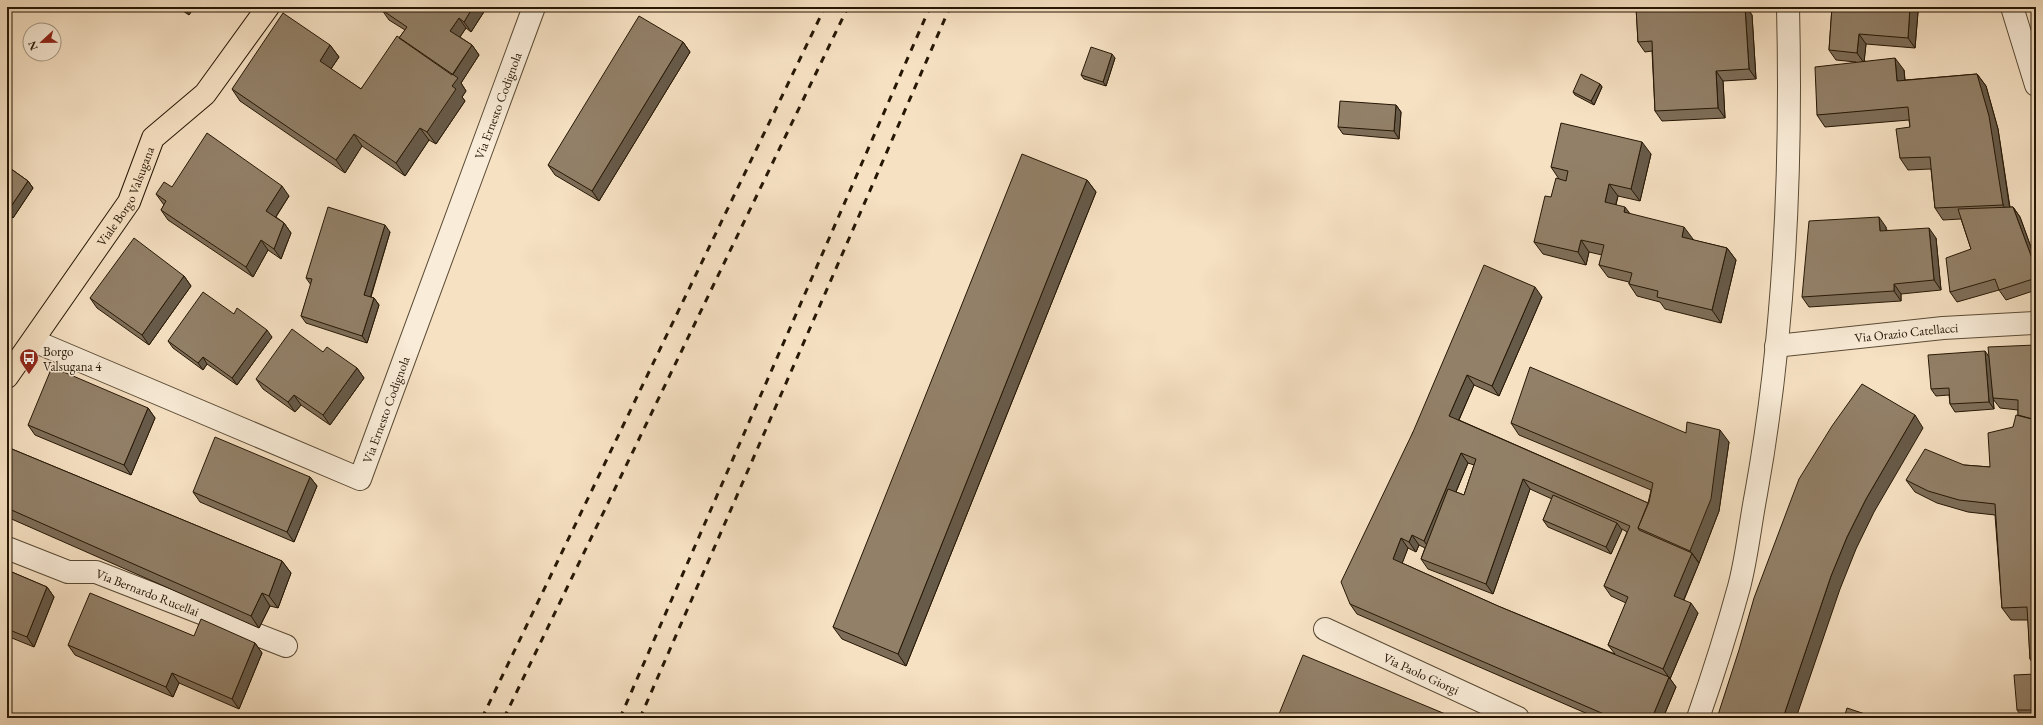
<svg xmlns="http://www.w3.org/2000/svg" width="2043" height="725" viewBox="0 0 2043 725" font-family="'EB Garamond',serif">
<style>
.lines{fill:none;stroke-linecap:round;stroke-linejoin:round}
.minor-casing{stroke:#5a4a34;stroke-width:24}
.major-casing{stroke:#261705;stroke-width:24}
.minor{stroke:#f9ecd8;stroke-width:22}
.major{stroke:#f6e1c3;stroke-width:22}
.rail{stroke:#261705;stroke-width:3;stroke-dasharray:7 7;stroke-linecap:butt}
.wall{fill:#7e6e59;stroke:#261705;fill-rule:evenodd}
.shaded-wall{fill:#665a49;stroke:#261705}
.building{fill:#928068;stroke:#261705}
.labels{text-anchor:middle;stroke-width:3;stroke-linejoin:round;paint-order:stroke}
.street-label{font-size:13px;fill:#261705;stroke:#f9ecd8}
.poi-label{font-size:13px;fill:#261705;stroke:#f9ecd8;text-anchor:start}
</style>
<rect width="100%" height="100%" fill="#f6e1c3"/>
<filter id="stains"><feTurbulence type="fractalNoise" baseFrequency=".005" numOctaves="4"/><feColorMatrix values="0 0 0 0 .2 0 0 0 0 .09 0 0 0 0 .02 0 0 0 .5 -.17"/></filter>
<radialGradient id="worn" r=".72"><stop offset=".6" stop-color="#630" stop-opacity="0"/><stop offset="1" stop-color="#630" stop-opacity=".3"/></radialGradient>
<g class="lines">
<g class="minor-casing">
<g id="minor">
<path d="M 2012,7 L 2036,85"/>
<path id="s1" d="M 34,341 L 360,479 L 534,7"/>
<path id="s2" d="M 1776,346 L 1943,328 L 2036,323"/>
<path id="s3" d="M 7,548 L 68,572 L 96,572 L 286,646"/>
<path id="s4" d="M 1325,629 L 1518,718"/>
<path d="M 1698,718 C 1713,675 1727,631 1739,587 C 1747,557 1750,525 1756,494 C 1785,334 1792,169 1788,7"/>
</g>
</g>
<g class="major-casing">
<g id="major">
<path id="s5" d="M 7,377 L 129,202 L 153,138 L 205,94 L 268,7"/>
</g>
</g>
<use href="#minor" class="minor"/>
<use href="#major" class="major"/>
<path class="rail" d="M 482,718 L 825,7
M 504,718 L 848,7
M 620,718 L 930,7
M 640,718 L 950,7"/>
</g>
<path class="wall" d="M 177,7 L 194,7 L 189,15 Z
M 384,7 L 487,7 L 471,32 L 466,28 L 460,37 L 472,45 L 479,55 L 461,83 L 466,91 L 462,97 L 465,101 L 436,144 L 429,140 L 405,176 L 362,146 L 345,173 L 240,101 L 232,89 L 330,45 L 339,57 L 331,69 L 361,89 L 405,30 L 389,20 L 382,10 Z
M 1636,7 L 1746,7 L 1752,15 L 1756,79 L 1723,81 L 1725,118 L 1662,121 L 1655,111 L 1652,51 L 1645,52 L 1638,42 Z
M 1832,7 L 1914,7 L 1918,12 L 1915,48 L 1866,44 L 1864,61 L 1904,70 L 1905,80 L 1977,74 L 1986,86 L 1998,129 L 2010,207 L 2013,207 L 2020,217 L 2036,261 L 2036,290 L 2006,300 L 1999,290 L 1957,302 L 1950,292 L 1971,249 L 1961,219 L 1943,220 L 1935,208 L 1931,169 L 1908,170 L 1900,158 L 1910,127 L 1909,120 L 1825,127 L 1817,115 L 1856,62 L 1836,60 L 1829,50 Z
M 683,42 L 690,52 L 599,201 L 555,175 L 548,165 Z
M 1115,58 L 1106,86 L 1084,79 L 1081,75 Z
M 1600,84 L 1602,87 L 1594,105 L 1575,95 L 1573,92 Z
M 1396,105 L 1401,112 L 1399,139 L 1343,134 L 1338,127 Z
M 1651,154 L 1640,201 L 1618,196 L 1616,205 L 1630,214 L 1693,239 L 1693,240 L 1727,248 L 1736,260 L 1721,323 L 1665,309 L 1660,302 L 1637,296 L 1629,284 L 1629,282 L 1608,277 L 1599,265 L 1602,255 L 1589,252 L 1586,265 L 1543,254 L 1534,242 L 1551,197 L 1559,179 L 1551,167 Z
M 7,166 L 28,181 L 33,188 L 13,218 L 7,214 Z
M 1087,180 L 1096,192 L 906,666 L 842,639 L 833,627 Z
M 172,187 L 289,196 L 276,217 L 284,223 L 291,233 L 281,259 L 268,250 L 253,277 L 168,220 L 161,210 L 164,205 L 156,194 Z
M 1886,227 L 1886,230 L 1936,238 L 1941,290 L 1901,294 L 1901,301 L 1809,307 L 1802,297 Z
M 390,232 L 371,297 L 374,298 L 379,305 L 367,343 L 306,323 L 301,316 L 311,285 L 306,278 Z
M 184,276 L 191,286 L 149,345 L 97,308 L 90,298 Z
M 1542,297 L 1499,396 L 1474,385 L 1459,420 L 1648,503 L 1651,490 L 1519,435 L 1511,423 L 1686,433 L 1729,442 L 1719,511 L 1699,563 L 1684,600 L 1698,613 L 1670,679 L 1676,687 L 1663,718 L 1597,718 L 1357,614 L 1350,604 L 1413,432 ZM 1468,463 L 1474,465 L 1464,495 L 1456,492 ZM 1530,489 L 1552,499 L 1543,520 L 1548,527 L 1611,554 L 1622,529 L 1627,532 L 1604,586 L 1611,596 L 1626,603 L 1608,645 L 1615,654 L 1498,606 L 1402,563 L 1408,548 L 1416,552 L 1419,545 L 1425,548 L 1421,559 L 1428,569 L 1493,594 Z
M 234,314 L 272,337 L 237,385 L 207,364 L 203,370 L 173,348 L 168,341 Z
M 2036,345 L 2036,718 L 2023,718 L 2017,710 L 2036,674 L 2036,668 L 2030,659 L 2028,620 L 2011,620 L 2002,608 L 1995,515 L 1968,512 L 1937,503 L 1915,492 L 1906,480 L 1964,465 L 1990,467 L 2013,427 L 2018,415 L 2018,410 L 2000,408 L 1993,399 L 1994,409 L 1955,412 L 1950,404 L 1949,395 L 1936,396 L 1931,389 L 1989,357 Z
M 323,352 L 357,368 L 364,378 L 330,425 L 301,405 L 295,412 L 263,389 L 256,379 Z
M 148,408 L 155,418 L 131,475 L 35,435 L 28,425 Z
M 7,447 L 282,561 L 291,573 L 278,608 L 270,606 L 259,628 L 7,517 Z
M 310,477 L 317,486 L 294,542 L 200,502 L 193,492 Z
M 7,570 L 47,587 L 54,597 L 34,647 L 7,636 Z
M 255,643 L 262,653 L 239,709 L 179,683 L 173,697 L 75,655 L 68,645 Z
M 1279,714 L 1455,718 L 1282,718 Z"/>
<path class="shaded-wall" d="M 183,7 L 194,7 L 189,15 Z
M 473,7 L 487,7 L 471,32 L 464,22 Z
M 1745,7 L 1746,7 L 1752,15 L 1756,79 L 1749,69 Z
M 1910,7 L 1914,7 L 1918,12 L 1915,48 L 1908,38 Z
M 459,18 L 466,28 L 457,41 L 450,31 Z
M 1859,34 L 1866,44 L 1864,63 L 1857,53 Z
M 683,42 L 690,52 L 599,201 L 592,191 Z
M 330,45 L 339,57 L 328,73 L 320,61 Z
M 472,45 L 479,55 L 461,83 L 466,91 L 462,97 L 465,101 L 436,144 L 427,132 L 452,86 L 452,76 Z
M 1112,54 L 1115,58 L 1106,86 L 1103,82 Z
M 1895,58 L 1904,70 L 1906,93 L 1897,81 Z
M 1716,71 L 1723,81 L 1725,118 L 1718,108 Z
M 1977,74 L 1986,86 L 1998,129 L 2011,217 L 2003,205 Z
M 1600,84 L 1602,87 L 1594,105 L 1591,101 Z
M 1396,105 L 1401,112 L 1399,139 L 1394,131 Z
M 420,128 L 429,140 L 405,176 L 396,163 Z
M 354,134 L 362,146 L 345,173 L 336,160 Z
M 1642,142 L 1651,154 L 1640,201 L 1631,189 Z
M 1087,180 L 1096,192 L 906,666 L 898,654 Z
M 28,181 L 33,188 L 13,218 L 8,211 Z
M 1609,184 L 1618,196 L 1613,214 L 1605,202 Z
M 282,186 L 289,196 L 273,221 L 266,211 Z
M 1625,207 L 1634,219 L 1624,212 Z
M 2013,207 L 2020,217 L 2036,261 L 2036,269 Z
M 1879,217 L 1886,227 L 1887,241 L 1880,231 Z
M 284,223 L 291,233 L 281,259 L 274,249 Z
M 385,225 L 390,232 L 369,302 L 364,295 Z
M 1684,227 L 1693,239 L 1690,249 L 1682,237 Z
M 1929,228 L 1936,238 L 1941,290 L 1934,280 Z
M 261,240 L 268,250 L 253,277 L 246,267 Z
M 1581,240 L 1589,252 L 1586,265 L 1578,252 Z
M 1727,248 L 1736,260 L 1721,323 L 1712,310 Z
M 184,276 L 191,286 L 149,345 L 142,335 Z
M 1894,284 L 1901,294 L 1901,301 L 1894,291 Z
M 1535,287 L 1542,297 L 1499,396 L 1492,386 Z
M 374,298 L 379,305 L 367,343 L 362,336 Z
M 267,330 L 272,337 L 237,385 L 232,378 Z
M 1985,351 L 1990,358 L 1994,409 L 1989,402 Z
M 203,357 L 207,364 L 203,370 L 198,363 Z
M 357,368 L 364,378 L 330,425 L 323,415 Z
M 1467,375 L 1474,385 L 1456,426 L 1449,416 Z
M 294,395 L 301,405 L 295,412 L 288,402 Z
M 148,408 L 155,418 L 131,475 L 124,465 Z
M 1915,415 L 1923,428 L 1874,512 L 1856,549 L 1840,589 L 1796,718 L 1783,718 L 1831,576 L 1847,537 L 1866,499 Z
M 1720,430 L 1729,442 L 1719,511 L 1699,563 L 1690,551 Z
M 1461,453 L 1468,463 L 1431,551 L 1424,541 Z
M 310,477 L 317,486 L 294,542 L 287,532 Z
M 1523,479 L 1530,489 L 1493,594 L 1486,584 Z
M 1617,523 L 1622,530 L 1611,554 L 1606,547 Z
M 1412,535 L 1419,545 L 1416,552 L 1409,542 Z
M 1401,538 L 1408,548 L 1400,569 L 1393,559 Z
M 1692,553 L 1699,563 L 1681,606 L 1674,596 Z
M 282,561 L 291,573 L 278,608 L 269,596 Z
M 47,587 L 54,597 L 34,647 L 27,637 Z
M 262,593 L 270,606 L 259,628 L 251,616 Z
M 1691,603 L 1698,613 L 1670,679 L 1663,669 Z
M 255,643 L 262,653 L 239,709 L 232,699 Z
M 172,673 L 179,683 L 173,697 L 166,687 Z
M 1669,677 L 1676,687 L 1663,718 L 1652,718 Z"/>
<path class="building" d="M 384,7 L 473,7 L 464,22 L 459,18 L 450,31 L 472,45 L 452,75 L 399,38 L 407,27 L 382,10 Z
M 1636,7 L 1745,7 L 1749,69 L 1716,71 L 1718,108 L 1655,111 L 1652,41 L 1638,42 Z
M 1832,7 L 1910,7 L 1908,38 L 1859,34 L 1857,53 L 1829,50 Z
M 283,13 L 330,45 L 320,61 L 361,89 L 397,36 L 458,78 L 452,86 L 456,89 L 427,132 L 420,128 L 396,163 L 354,134 L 336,160 L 232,89 Z
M 639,16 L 683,42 L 592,191 L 548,165 Z
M 1091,47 L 1112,54 L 1103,82 L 1081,75 Z
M 1895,58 L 1897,81 L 1977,74 L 1989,116 L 2003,205 L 1935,208 L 1930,157 L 1900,158 L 1896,129 L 1910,127 L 1908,107 L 1817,115 L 1815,67 Z
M 1581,74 L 1600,84 L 1591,101 L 1573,92 Z
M 1340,101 L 1396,105 L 1394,131 L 1338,127 Z
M 1561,123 L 1642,142 L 1631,189 L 1609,184 L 1605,202 L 1625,207 L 1624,212 L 1684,227 L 1682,237 L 1727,248 L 1712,310 L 1657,297 L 1658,291 L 1629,284 L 1632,273 L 1599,265 L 1604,245 L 1581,240 L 1578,252 L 1534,242 L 1545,196 L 1551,197 L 1556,178 L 1566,181 L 1568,171 L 1551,167 Z
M 207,133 L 282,186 L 266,211 L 284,223 L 274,249 L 261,240 L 246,267 L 161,210 L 166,201 L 156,194 L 164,182 L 172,187 Z
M 1022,154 L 1087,180 L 898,654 L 833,627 Z
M 7,166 L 28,181 L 8,211 L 7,211 Z
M 328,207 L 385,225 L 364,295 L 374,298 L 362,336 L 301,316 L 312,279 L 306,278 Z
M 2013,207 L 2036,269 L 2036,278 L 1999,290 L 1995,279 L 1950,292 L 1946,258 L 1971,249 L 1958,209 Z
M 1879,217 L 1880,231 L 1929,228 L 1934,280 L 1894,284 L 1894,291 L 1802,297 L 1809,221 Z
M 134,238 L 184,276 L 142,335 L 90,298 Z
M 1484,265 L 1535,287 L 1492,386 L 1467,375 L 1449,416 L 1648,503 L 1638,528 L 1639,530 L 1692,553 L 1674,596 L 1691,603 L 1663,669 L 1608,645 L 1628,597 L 1604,586 L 1630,526 L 1523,479 L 1486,584 L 1421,559 L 1448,489 L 1464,495 L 1476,459 L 1461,453 L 1424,541 L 1412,535 L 1409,542 L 1401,538 L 1393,559 L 1498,606 L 1669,677 L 1652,718 L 1613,718 L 1350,604 L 1341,582 L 1413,432 Z
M 203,292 L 234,314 L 237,308 L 267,330 L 232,378 L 203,357 L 198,363 L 168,341 Z
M 292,329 L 323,352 L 327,347 L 357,368 L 323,415 L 294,395 L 288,402 L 256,379 Z
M 2036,345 L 2036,420 L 2018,415 L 2018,400 L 1993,398 L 1988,347 Z
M 1985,351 L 1989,402 L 1950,404 L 1949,388 L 1931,389 L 1928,355 Z
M 52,367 L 148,408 L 124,465 L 28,425 Z
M 1530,367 L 1686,433 L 1687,422 L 1720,430 L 1711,499 L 1690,551 L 1638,528 L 1649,502 L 1653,483 L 1511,423 Z
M 1862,384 L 1915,415 L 1866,499 L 1847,537 L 1831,576 L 1783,718 L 1717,718 L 1739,650 L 1754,598 L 1799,479 L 1832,426 Z
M 2016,415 L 2036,420 L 2036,710 L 2017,710 L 2014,675 L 2036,674 L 2036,660 L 2030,659 L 2027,607 L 2002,608 L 1995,504 L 1959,500 L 1928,491 L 1906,480 L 1925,449 L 1964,465 L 1990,467 L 1988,433 L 2013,427 Z
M 215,437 L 310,477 L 287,532 L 193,492 Z
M 7,447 L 282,561 L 269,596 L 262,593 L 251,616 L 7,508 Z
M 1553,495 L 1617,523 L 1606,547 L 1543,520 Z
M 7,570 L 47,587 L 27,637 L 7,629 Z
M 90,593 L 194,636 L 201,619 L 255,643 L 232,699 L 172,673 L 166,687 L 68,645 Z
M 1303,655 L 1455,718 L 1290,718 L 1279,714 Z
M 1847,708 L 1877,718 L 1844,718 Z"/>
<defs>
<g id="bus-pin" transform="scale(1)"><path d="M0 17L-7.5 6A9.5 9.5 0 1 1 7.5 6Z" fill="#8f2418" stroke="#f9ecd8"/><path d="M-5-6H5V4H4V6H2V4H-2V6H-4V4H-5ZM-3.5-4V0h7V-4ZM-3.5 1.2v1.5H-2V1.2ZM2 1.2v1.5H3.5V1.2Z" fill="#fff"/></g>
</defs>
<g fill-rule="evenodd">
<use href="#bus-pin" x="29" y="358"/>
</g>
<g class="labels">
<g class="street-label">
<text dy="5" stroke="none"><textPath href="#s1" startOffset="752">Via Ernesto Codignola</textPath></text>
<text dy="5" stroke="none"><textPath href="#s5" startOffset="217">Viale Borgo Valsugana</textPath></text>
<text dy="5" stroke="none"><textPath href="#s2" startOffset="131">Via Orazio Catellacci</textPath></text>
<text dy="5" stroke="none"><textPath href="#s1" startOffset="428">Via Ernesto Codignola</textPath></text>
<text dy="5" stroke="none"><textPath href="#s3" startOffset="149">Via Bernardo Rucellai</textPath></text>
<text dy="5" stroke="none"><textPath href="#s4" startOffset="106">Via Paolo Giorgi</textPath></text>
</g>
<g class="poi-label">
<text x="43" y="356">Borgo<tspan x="43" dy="15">Valsugana 4</tspan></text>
</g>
</g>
<rect width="2043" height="725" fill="none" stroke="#f6e1c3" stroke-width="24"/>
<rect x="8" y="8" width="2027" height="709" fill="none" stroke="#261705" stroke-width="2"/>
<rect x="12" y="12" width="2019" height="701" fill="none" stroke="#261705"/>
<g transform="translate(42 42) rotate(248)"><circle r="19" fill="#f9ecd8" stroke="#a59784"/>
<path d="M0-3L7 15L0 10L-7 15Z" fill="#8f2418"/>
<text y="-6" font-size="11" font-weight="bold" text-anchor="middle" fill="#261705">N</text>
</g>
<rect width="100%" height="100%" filter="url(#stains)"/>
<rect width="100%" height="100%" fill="url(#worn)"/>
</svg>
